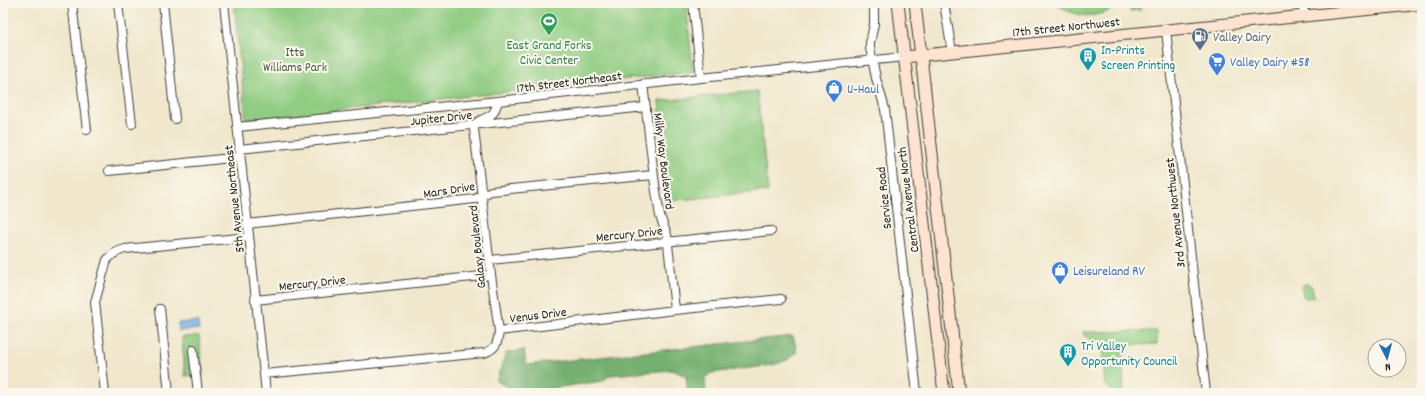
<svg xmlns="http://www.w3.org/2000/svg" width="1425" height="396" viewBox="0 0 1425 396" font-family="Dekko,sans-serif">
<style>
.green{fill:#90cc81;stroke:#56744e}
.forest{fill:#74b06f;stroke:#486646}
.water{fill:#78afe7;stroke:#4a6682}
.lines{fill:none;stroke-linecap:round;stroke-linejoin:round}
.street-casing{stroke:#3c3a36;stroke-width:10}
.secondary-casing{stroke:#3c3a36;stroke-width:13}
.street{stroke:#fff;stroke-width:8}
.secondary{stroke:#fde4d0;stroke-width:11}
.labels{text-anchor:middle;stroke-width:4;stroke-linejoin:round;paint-order:stroke}
.street-label{font-size:13px;fill:#1c1c1c;stroke:#fbf7ec}
.service-label{font-size:13px;fill:#4e5e75;stroke:#fbf7ec;text-anchor:start}
.leisure-label{font-size:13px;fill:#27864d;stroke:#fbf7ec}
.culture-label{font-size:13px;fill:#0d838f;stroke:#fbf7ec;text-anchor:start}
.park-label{font-size:13px;fill:#455a3f;stroke:#fbf7ec}
.shop-label{font-size:13px;fill:#366cbe;stroke:#fbf7ec;text-anchor:start}
</style>
<rect width="100%" height="100%" fill="#fbf7ec"/>
<filter id="ink" filterUnits="userSpaceOnUse"><feTurbulence type="fractalNoise" baseFrequency=".025" numOctaves="2"/><feDisplacementMap in="SourceGraphic" scale="8" xChannelSelector="R" yChannelSelector="G"/><feConvolveMatrix kernelMatrix="1 2 1 2 8 2 1 2 1" color-interpolation-filters="sRGB"/></filter>
<filter id="wash" filterUnits="userSpaceOnUse"><feTurbulence type="fractalNoise" baseFrequency=".012" numOctaves="4" result="noise"/><feDisplacementMap in="SourceGraphic" scale="16" xChannelSelector="R" yChannelSelector="G"/><feGaussianBlur stdDeviation="0.9" result="paint"/><feColorMatrix in="noise" values="0 0 0 0 0 0 0 0 0 0 0 0 0 0 0 0 0 1.4 0 .05"/><feComposite in="paint" operator="in"/></filter>
<g filter="url(#wash)">
<rect width="100%" height="100%" fill="#f0e7cc"/>
<path class="green" d="M 234,3 L 686,3 L 693,72 L 246,120 Z
M 1056,3 L 1075,3 L 1086,5 L 1101,3 L 1121,3 C 1102,19 1075,20 1056,3 Z
M 1129,3 L 1140,3 L 1141,10 L 1130,11 Z
M 757,91 L 768,191 L 669,201 L 659,101 Z
M 1304,284 L 1309,284 L 1312,287 L 1314,297 L 1306,298 L 1303,296 L 1302,287 Z
M 1157,331 L 1157,344 L 1122,345 L 1124,393 L 1115,393 L 1105,385 L 1102,348 L 1084,335 L 1083,332 Z
M 199,336 L 203,375 L 185,376 L 182,337 Z"/>
<path class="forest" d="M 793,336 L 796,346 L 796,353 L 787,360 L 773,365 L 711,373 L 705,379 L 706,393 L 688,393 L 686,376 L 672,370 L 610,375 L 603,381 L 546,389 L 512,389 L 496,381 L 506,353 L 524,350 L 526,365 Z"/>
<path class="water" d="M 198,321 L 199,329 L 179,331 L 178,323 Z"/>
</g>
<g filter="url(#ink)">
<g class="lines">
<g class="street-casing">
<path id="street" d="M 72,3 L 87,130
M 118,3 L 132,124
M 163,3 L 175,119
M 224,3 L 266,393
M 693,3 L 701,78
M 874,3 L 874,24 L 870,43 L 870,48 L 876,78 L 885,109 L 917,393
M 944,3 L 952,52
M 1303,3 L 1304,16
M 1166,30 L 1206,393
M 643,84 L 655,185 L 660,216 L 667,235 L 675,310
M 498,101 C 493,120 489,114 476,123 L 474,129 L 491,275 L 499,331
M 237,127 L 498,101 L 701,78 L 904,57
M 239,149 L 646,107
M 109,171 L 240,157
M 247,224 L 475,199 L 491,191 L 653,175
M 490,260 L 771,231
M 255,300 L 491,275
M 160,309 L 169,393
M 193,350 L 198,393
M 264,374 L 484,353 C 496,349 498,343 499,331 L 675,310 L 781,299
M 105,393 L 95,302 L 107,260 C 112,254 117,251 125,249 L 249,237"/>
</g>
<g class="secondary-casing">
<path id="secondary" d="M 898,3 L 944,393
M 915,3 L 959,393
M 904,57 L 1422,4"/>
</g>
<use href="#street" class="street"/>
<use href="#secondary" class="secondary"/>
</g>
</g>
<defs>
<g id="stadium-pin" transform="scale(0.9)"><path d="M0 17L-7.5 6A9.5 9.5 0 1 1 7.5 6Z" fill="#2e9e5b" stroke="#fbf7ec"/><path d="M0-5a6.5 5 0 1 0 0 10a6.5 5 0 1 0 0-10ZM-3.5-1.8h7v3.6h-7Z" fill="#fff"/></g>
<g id="fuel-pin" transform="scale(0.9)"><path d="M0 17L-7.5 6A9.5 9.5 0 1 1 7.5 6Z" fill="#5c6f8a" stroke="#fbf7ec"/><path d="M-5.5-6h7V0h2V4h1.3V-2.5L3-4.5l.8-.8L6-3V5H2.5V1h-1V6h-7ZM-4.2-4.7v3.2H.2V-4.7Z" fill="#fff"/></g>
<g id="building-pin" transform="scale(0.9)"><path d="M0 17L-7.5 6A9.5 9.5 0 1 1 7.5 6Z" fill="#0f9aa8" stroke="#fbf7ec"/><path d="M-4-6H4V6H1V3H-1V6H-4ZM-2.5-4.3h1.7v1.8h-1.7ZM.8-4.3h1.7v1.8H.8ZM-2.5-1h1.7V.8h-1.7ZM.8-1h1.7V.8H.8Z" fill="#fff"/></g>
<g id="supermarket-pin" transform="scale(0.9)"><path d="M0 17L-7.5 6A9.5 9.5 0 1 1 7.5 6Z" fill="#3f7fe0" stroke="#fbf7ec"/><path d="M-6-5.5h2.5l.6 2H6L4.5 2H-2.5L-4.4-4H-6ZM-1.5 3.2a1.3 1.3 0 1 0 .1 0ZM3 3.2a1.3 1.3 0 1 0 .1 0Z" fill="#fff"/></g>
<g id="shop-pin" transform="scale(0.9)"><path d="M0 17L-7.5 6A9.5 9.5 0 1 1 7.5 6Z" fill="#3f7fe0" stroke="#fbf7ec"/><path d="M-5-2.5h2.3a2.7 3.5 0 0 1 5.4 0H5L5.5 6h-11ZM-1.5-2.5h3a1.5 2.3 0 0 0-3 0Z" fill="#fff"/></g>
</defs>
<g fill-rule="evenodd">
<use href="#stadium-pin" x="549" y="21"/>
<use href="#fuel-pin" x="1200" y="36"/>
<use href="#building-pin" x="1088" y="56"/>
<use href="#supermarket-pin" x="1217" y="61"/>
<use href="#shop-pin" x="834" y="88"/>
<use href="#shop-pin" x="1060" y="270"/>
<use href="#building-pin" x="1068" y="352"/>
</g>
<g class="labels">
<g class="street-label">
<text transform="translate(1066 26) rotate(-6)" y="5">17th Street Northwest</text>
<text transform="translate(569 81) rotate(-7)" y="5">17th Street Northeast</text>
<text transform="translate(441 117) rotate(-6)" y="5">Jupiter Drive</text>
<text transform="translate(665 161) rotate(83)" y="5">Milky Way Boulevard</text>
<text transform="translate(449 189) rotate(-9)" y="5">Mars Drive</text>
<text transform="translate(883 198) rotate(-96)" y="5">Service Road</text>
<text transform="translate(233 199) rotate(-96)" y="5">5th Avenue Northeast</text>
<text transform="translate(907 200) rotate(-97)" y="5">Central Avenue North</text>
<text transform="translate(1174 213) rotate(-96)" y="5">3rd Avenue Northwest</text>
<text transform="translate(629 233) rotate(-6)" y="5">Mercury Drive</text>
<text transform="translate(476 247) rotate(-96)" y="5">Galaxy Boulevard</text>
<text transform="translate(312 282) rotate(-6)" y="5">Mercury Drive</text>
<text transform="translate(538 314) rotate(-7)" y="5">Venus Drive</text>
</g>
<g class="service-label">
<text x="1213" y="41">Valley Dairy</text>
</g>
<g class="leisure-label">
<text x="549" y="49">East Grand Forks<tspan x="549" dy="15">Civic Center</tspan></text>
</g>
<g class="culture-label">
<text x="1101" y="54">In-Prints<tspan x="1101" dy="15">Screen Printing</tspan></text>
<text x="1081" y="350">Tri Valley<tspan x="1081" dy="15">Opportunity Council</tspan></text>
</g>
<g class="park-label">
<text x="295" y="56">Itts<tspan x="295" dy="15">Williams Park</tspan></text>
</g>
<g class="shop-label">
<text x="1230" y="66">Valley Dairy #58</text>
<text x="847" y="93">U-Haul</text>
<text x="1073" y="275">Leisureland RV</text>
</g>
</g>
<rect width="1425" height="396" fill="none" stroke="#fbf7ec" stroke-width="16"/>
<g transform="translate(1387 358) rotate(174)"><circle r="19" fill="#fbf7ec" stroke="#a29f99"/>
<path d="M0-3L7 15L0 10L-7 15Z" fill="#1f6fb2"/>
<text y="-6" font-size="11" font-weight="bold" text-anchor="middle" fill="#1c1c1c">N</text>
</g>
</svg>
